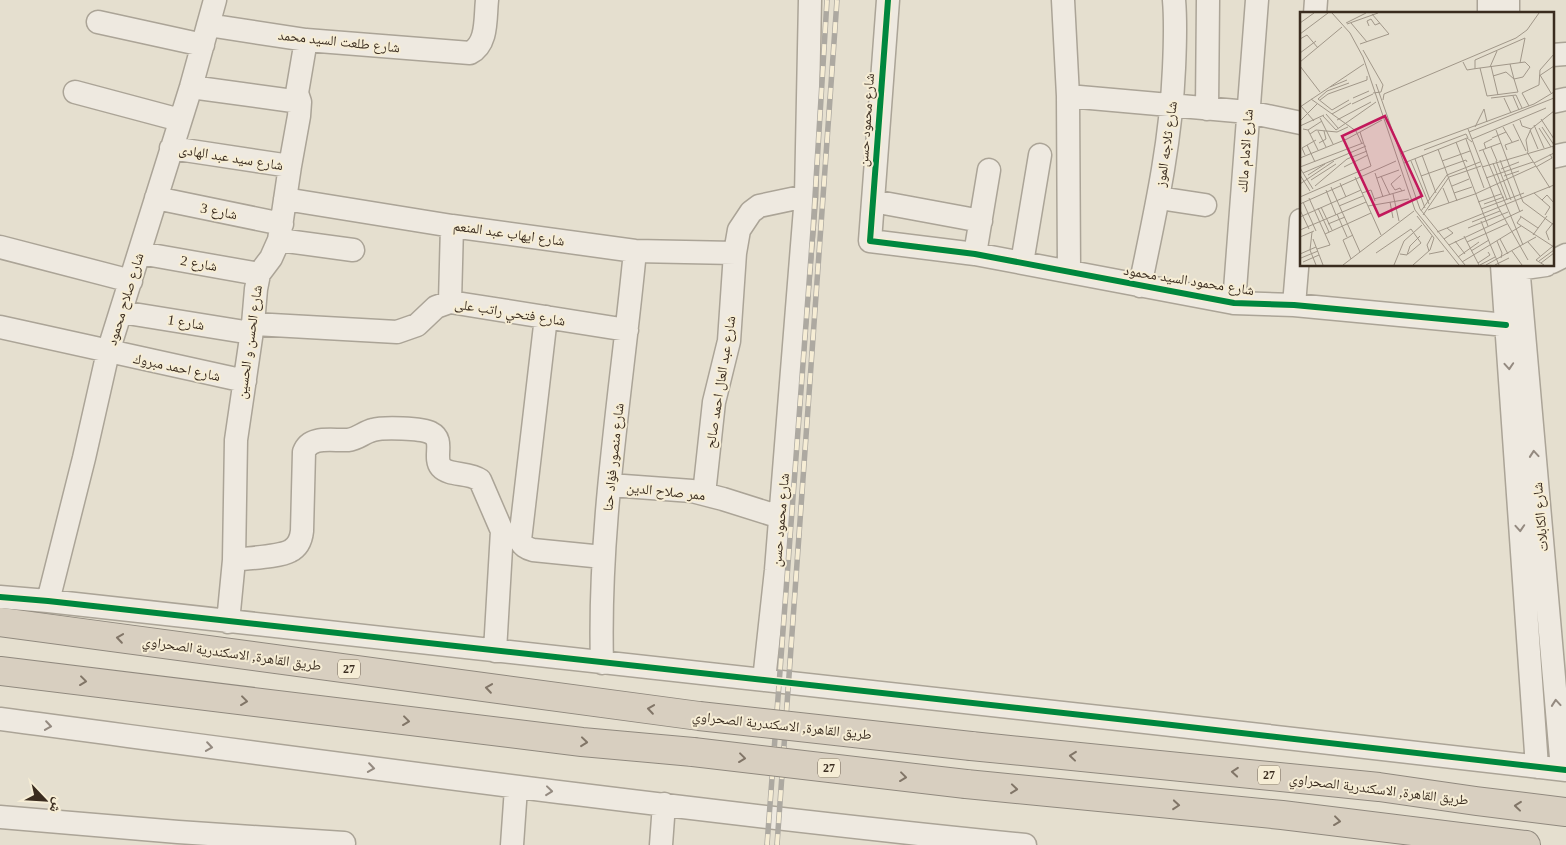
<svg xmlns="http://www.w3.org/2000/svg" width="1566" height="845" viewBox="0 0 1566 845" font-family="'Times New Roman','Noto Naskh Arabic',serif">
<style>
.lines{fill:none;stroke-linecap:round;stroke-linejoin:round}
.minor-casing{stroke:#aba497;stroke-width:25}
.highway-casing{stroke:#90897e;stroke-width:30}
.minor{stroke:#eee9e0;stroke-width:22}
.highway{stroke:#d8cfc0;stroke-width:28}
.rail-casing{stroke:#ada9a1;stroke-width:5.5}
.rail{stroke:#f6edd5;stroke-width:4;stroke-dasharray:11;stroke-linecap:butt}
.highway-bridge-casing{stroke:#90897e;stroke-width:30;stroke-linecap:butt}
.highway-bridge{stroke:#d8cfc0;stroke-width:28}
.cycleway-casing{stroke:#f6edd5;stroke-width:9}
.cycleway{stroke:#00873e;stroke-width:6}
.oneway{stroke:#948a80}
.oneway2{stroke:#817567}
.labels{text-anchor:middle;stroke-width:4;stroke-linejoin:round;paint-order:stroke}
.shield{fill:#f6edd5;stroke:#726656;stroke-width:1}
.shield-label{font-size:12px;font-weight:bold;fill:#3a2c1f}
.street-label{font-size:14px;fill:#3a2c1f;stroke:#f6edd5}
.inset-road{fill:none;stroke:#a19789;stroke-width:1}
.view{fill:#c2185b;fill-opacity:0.15;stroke:#c2185b;stroke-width:2.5}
.inset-edge{fill:none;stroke:#3a2c1f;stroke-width:2.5}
</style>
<rect width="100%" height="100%" fill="#e5dfcf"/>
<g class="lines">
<g class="minor-casing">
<path id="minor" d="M 888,0 L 870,241 L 975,254 L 1234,303 L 1294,305 L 1506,325
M 1063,0 L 1068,96 L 1069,271
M 1315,14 L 1316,0
M 1489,14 L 1489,0
M 1508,14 L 1508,0
M 98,22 L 203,45
M 208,25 L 306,40 L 470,53 C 488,44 485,18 487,0
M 1552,55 L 1566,54
M 191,87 L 300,102
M 75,92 L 180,120
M 1068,96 L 1248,112 L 1301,123
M 1552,102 L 1566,99
M 1207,109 L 1208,0
M 171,148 L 290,166
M 1552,157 L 1566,154
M 156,198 L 282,224
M 1159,198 L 1205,205
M 285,199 L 452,226 L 635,251 L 735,253
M 873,201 L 981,221
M 279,240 L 353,250
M 0,247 L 131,281
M 140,253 L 259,274
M 975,254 L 989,170
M 1552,262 L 1566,255
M 1022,263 L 1040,155
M 1502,265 L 1537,767
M 1518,265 L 1562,769
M 1505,266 L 1518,269 L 1546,265
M 1140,286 C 1155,214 1171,143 1174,68 C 1175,46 1176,23 1174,0
M 450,302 L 452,226
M 1234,303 L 1257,0
M 1294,305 L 1301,220
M 121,312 L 251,333
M 546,317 L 520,540 C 523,546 526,548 533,550 L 603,557
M 253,324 L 397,332 L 417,325 L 436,307 L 450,302 L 627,330
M 0,327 L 245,381
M 610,485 L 692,491 L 723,499 L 780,517
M 704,494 L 714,402 L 729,341 L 735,253 L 739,230 L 751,212 L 759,206 L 806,196
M 234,560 C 247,558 279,557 290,551 C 298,547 301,540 302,531 L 304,452 C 310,435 333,441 348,440 C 358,439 364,432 373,430 C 383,427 422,428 431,433 C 445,440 433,457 441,467 C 449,476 469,472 480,480 L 502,531 L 495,651
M 0,597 L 48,601 L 1163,724 L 1566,770
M 48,601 L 84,458 L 108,352 L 191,87 L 215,0
M 228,622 L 234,560 L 236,440 L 253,324 L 256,289 L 259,274 L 271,258 L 279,240 L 290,166 L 299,116 L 300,102 L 297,93 L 306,40
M 602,663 C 598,525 622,388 635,251
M 764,680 L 776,570 L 806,196 L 810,0
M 0,719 C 341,764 683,811 1025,845
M 0,817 L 178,832 L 344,843
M 512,845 L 516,788
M 661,845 L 664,804"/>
</g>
<g class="highway-casing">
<path id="highway" d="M 0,622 L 699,716
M 0,671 L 582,742 L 693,752
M 971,746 L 1379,787 L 1476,801 L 1566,812
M 966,784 L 1282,815 L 1526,845"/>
</g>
<use href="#minor" class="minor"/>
<use href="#highway" class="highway"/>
<g class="rail-casing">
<path id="rail" d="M 767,845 L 813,230 L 827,0
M 777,845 L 837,0"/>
</g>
<use href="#rail" class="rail"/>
<g class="highway-bridge-casing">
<path id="highway-bridge" d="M 699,716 L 971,746
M 693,752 L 966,784"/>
</g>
<use href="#highway-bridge" class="highway-bridge"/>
<g class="cycleway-casing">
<path id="cycleway" d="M 888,0 L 870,241 L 975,254 L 1234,303 L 1294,305 L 1506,325
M 0,597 L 48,601 L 1163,724 L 1566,770"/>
</g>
<use href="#cycleway" class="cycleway"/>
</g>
<defs><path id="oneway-chevron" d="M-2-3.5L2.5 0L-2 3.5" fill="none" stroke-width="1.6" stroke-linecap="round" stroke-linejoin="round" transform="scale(1.25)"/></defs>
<g class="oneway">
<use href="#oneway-chevron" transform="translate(1509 366) rotate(86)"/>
<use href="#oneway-chevron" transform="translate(1534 454) rotate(-95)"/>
<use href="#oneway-chevron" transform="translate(1520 528) rotate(86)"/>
<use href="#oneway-chevron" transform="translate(1556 703) rotate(-95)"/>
<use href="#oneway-chevron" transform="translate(48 726) rotate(8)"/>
<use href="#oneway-chevron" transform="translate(209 747) rotate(8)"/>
<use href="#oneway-chevron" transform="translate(371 768) rotate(8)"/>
<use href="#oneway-chevron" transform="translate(549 791) rotate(6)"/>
</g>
<g class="oneway2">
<use href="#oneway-chevron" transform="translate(120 638) rotate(-172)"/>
<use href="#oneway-chevron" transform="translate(83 681) rotate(7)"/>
<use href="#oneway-chevron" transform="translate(489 688) rotate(-172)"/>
<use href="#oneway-chevron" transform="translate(244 701) rotate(7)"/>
<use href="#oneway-chevron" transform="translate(651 709) rotate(-172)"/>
<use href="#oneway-chevron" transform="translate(406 721) rotate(7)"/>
<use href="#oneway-chevron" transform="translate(584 742) rotate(6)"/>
<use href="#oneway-chevron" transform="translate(1073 756) rotate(-174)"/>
<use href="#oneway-chevron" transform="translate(742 758) rotate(7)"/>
<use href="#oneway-chevron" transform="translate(1235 772) rotate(-175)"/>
<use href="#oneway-chevron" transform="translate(903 777) rotate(7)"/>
<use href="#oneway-chevron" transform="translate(1014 789) rotate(6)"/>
<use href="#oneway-chevron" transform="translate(1176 805) rotate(5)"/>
<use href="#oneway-chevron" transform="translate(1518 806) rotate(-174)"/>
<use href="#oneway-chevron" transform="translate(1337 821) rotate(7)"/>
</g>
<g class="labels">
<g class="shield">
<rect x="338" y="659.5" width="22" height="19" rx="4"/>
<rect x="818" y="758.5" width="22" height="19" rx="4"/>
<rect x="1258" y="765.5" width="22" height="19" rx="4"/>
</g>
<g class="shield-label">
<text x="349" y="673">27</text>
<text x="829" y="772">27</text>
<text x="1269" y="779">27</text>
</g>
<g class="street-label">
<text transform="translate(339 41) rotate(6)" y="5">شارع طلعت السيد محمد</text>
<text transform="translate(866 120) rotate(-86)" y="5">شارع محمود حسن</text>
<text transform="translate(1166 144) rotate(-82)" y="5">شارع ثلاجه الموز</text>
<text transform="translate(1245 151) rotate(-86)" y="5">شارع الامام مالك</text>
<text transform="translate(231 157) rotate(9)" y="5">شارع سيد عبد الهادى</text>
<text transform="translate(219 211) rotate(11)" y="5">شارع 3</text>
<text transform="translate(509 233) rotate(8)" y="5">شارع ايهاب عبد المنعم</text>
<text transform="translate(199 263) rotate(10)" y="5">شارع 2</text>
<text transform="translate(1189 280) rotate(9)" y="5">شارع محمود السيد محمود</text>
<text transform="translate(125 299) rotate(-73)" y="5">شارع صلاح محمود</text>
<text transform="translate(510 312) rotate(9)" y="5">شارع فتحي راتب على</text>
<text transform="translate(186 322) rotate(9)" y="5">شارع 1</text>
<text transform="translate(249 342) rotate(-82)" y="5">شارع الحسن و الحسين</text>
<text transform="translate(177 367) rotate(12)" y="5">شارع احمد مبروك</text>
<text transform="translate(720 382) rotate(-81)" y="5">شارع عبد العال احمد صالح</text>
<text transform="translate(613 457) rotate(-84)" y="5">شارع منصور فؤاد حنا</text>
<text transform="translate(666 491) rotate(6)" y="5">ممر صلاح الدين</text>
<text transform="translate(1540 517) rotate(-95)" y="5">شارع الكابلات</text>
<text transform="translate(780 520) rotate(-85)" y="5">شارع محمود حسن</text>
<text transform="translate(232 653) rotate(8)" y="5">طريق القاهرة, الاسكندرية الصحراوي</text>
<text transform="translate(782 725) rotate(6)" y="5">طريق القاهرة, الاسكندرية الصحراوي</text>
<text transform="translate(1379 789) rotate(7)" y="5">طريق القاهرة, الاسكندرية الصحراوي</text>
</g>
</g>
<g transform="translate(1300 12)">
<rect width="254" height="254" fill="#e5dfcf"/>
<path class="inset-road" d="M 32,1 L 50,21 L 63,45 L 115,198 L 159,253M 0,11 L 14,1M 46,11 L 66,1M 51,11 L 67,30M 47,12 L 78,1M 69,14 L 67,9 L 71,7 L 75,13 L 80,11M 0,22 L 28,1M 0,27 L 7,23 L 18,36M 60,32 L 89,22 L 72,2M 63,38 L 83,73 L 81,80 L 73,81M 0,41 L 16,29M 0,50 L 42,15M 163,50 L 167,58 L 173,57 L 180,56 L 225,50 L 230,55 L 223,65 L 214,67 L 218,80 L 187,84 L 180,56M 210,52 L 214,67M 0,54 L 20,80M 191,54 L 198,83M 190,55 L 197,39M 175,57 L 175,48 L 225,26 L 220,51M 240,63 L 251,81M 193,64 L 206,60 L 214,67M 239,64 L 254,54M 76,72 L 120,197 L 165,253M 30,75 L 47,68M 213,84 L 219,98M 53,86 L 69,79M 191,86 L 216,83 L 222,96M 204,86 L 211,101M 11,87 L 56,119 L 62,132M 18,87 L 32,98 L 49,88M 18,87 L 27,79 L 49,71M 20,88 L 28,82 L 67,68 L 67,64M 83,88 L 84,82 L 216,26 L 227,18 L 239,1M 52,92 L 73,82M 1,94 L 14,109M 229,94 L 222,81 L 239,73 L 240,58 L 254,42M 0,95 L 64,52M 26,102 L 38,116M 32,102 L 51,91M 23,104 L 36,118 L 76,90M 20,106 L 33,132M 241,107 L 254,127M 37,108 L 71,90M 220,108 L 222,114 L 231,117M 0,109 L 17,92M 213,112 L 226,139M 234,113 L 244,136M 0,114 L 24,103M 175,115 L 184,97 L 187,110M 203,115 L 212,130M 242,115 L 254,133M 239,116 L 251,135M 3,117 L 8,118 L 18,138M 168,117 L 198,195 L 228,248M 8,118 L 22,109M 196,118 L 223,190 L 254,213M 230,118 L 238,137M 18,119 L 26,135M 169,120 L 254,86M 10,122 L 16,118 L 37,120 L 48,115M 192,126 L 206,120M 166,127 L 184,176M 172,127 L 246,96M 156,130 L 188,214M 19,131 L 26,127 L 24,119M 7,133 L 15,150M 191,135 L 197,149M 138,137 L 157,189M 186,137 L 184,131 L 192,127M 124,138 L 166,122 L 168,126M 183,138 L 223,233M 207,138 L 205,133 L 219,128M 179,139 L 201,131M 227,140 L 250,176M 228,140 L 226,128 L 231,117 L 254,99M 101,141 L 234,92 L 254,80M 5,143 L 2,136 L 16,128M 122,143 L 136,181M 0,146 L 47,127 L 82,108M 115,147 L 130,188M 200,148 L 220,200M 111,149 L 129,192M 142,149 L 170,139M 196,149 L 211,188M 104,151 L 167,126 L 172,130M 193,151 L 207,188M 234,151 L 254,141 L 253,134M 0,155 L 63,131M 44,155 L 68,143M 182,155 L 254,134M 236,155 L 252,146 L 250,142M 0,156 L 13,177M 201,157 L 219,150M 3,161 L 66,134M 75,161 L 83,185M 0,163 L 10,179M 8,163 L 25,152M 101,163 L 91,172 L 95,178 L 100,176 L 102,179M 81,164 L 90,183M 121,164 L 166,148 L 167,150M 204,164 L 219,159M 55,165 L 81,223M 77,166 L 99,158M 114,166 L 125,196M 186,166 L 233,150M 11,168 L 36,152M 40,171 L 46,185M 0,172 L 34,149M 15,174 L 47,147 L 67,139M 152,174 L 169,167M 31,175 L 60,240M 143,176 L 149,191M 26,178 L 36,203M 62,181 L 71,178 L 75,189M 154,181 L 172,175M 234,181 L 250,195 L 245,203M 93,182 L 99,209M 0,185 L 71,154 L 60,120M 9,186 L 30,233 L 17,237M 74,187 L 105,178M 242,188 L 247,183 L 254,191M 3,190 L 16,219M 90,190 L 93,206M 178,190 L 201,182M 0,192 L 96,149M 184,192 L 204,185M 39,194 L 63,184M 68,194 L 109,187M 21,195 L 32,218M 18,196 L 29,220M 181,197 L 224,181M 0,198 L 9,217M 128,198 L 175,182 L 236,154M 121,199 L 147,163 L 180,150M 37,202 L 47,225M 123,203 L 149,165 L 181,154M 117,204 L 134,226M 220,204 L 238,216M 0,205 L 61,178M 221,205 L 217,211 L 254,235M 181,209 L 190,232M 172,210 L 200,199M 28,212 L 45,205M 168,216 L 208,200M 0,218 L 66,190M 12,220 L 10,238 L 16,253M 137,220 L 254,173M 25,222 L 71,201M 233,223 L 247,204M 164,224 L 179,253M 0,225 L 14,219M 13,227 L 23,253M 144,227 L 153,221 L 147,216M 200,227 L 208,242M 249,228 L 246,220 L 253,211M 155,229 L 165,242M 197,229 L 202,241 L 201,246M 167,230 L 207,212M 228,230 L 240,244M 190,232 L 199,253M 149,233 L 223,198M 129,239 L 127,233 L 132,224M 171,239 L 189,228M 212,239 L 222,253M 76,241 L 111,217 L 121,231 L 108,242M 0,242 L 16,235M 100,242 L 107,243 L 110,234 L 120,224M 129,242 L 144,239M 158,245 L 179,230M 1,246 L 18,239M 51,247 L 43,228 L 53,223M 239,249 L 254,238M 3,250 L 19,243M 162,250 L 221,214M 178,251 L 190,243 L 188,240M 241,251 L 254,241M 43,253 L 114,199M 94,253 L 104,229 L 122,213M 113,253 L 130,238 L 134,226M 180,253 L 195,245M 186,253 L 236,225M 195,253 L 209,246M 244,253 L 236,248 L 253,234"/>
<path class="view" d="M 85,104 L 122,184 L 79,204 L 42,124 Z"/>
<rect width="254" height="254" class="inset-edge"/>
</g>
<g transform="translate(45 800) rotate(115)" stroke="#f6edd5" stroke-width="4" paint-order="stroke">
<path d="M0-4L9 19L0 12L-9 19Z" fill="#3a2c1f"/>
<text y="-8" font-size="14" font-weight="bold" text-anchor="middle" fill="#3a2c1f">ش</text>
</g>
</svg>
